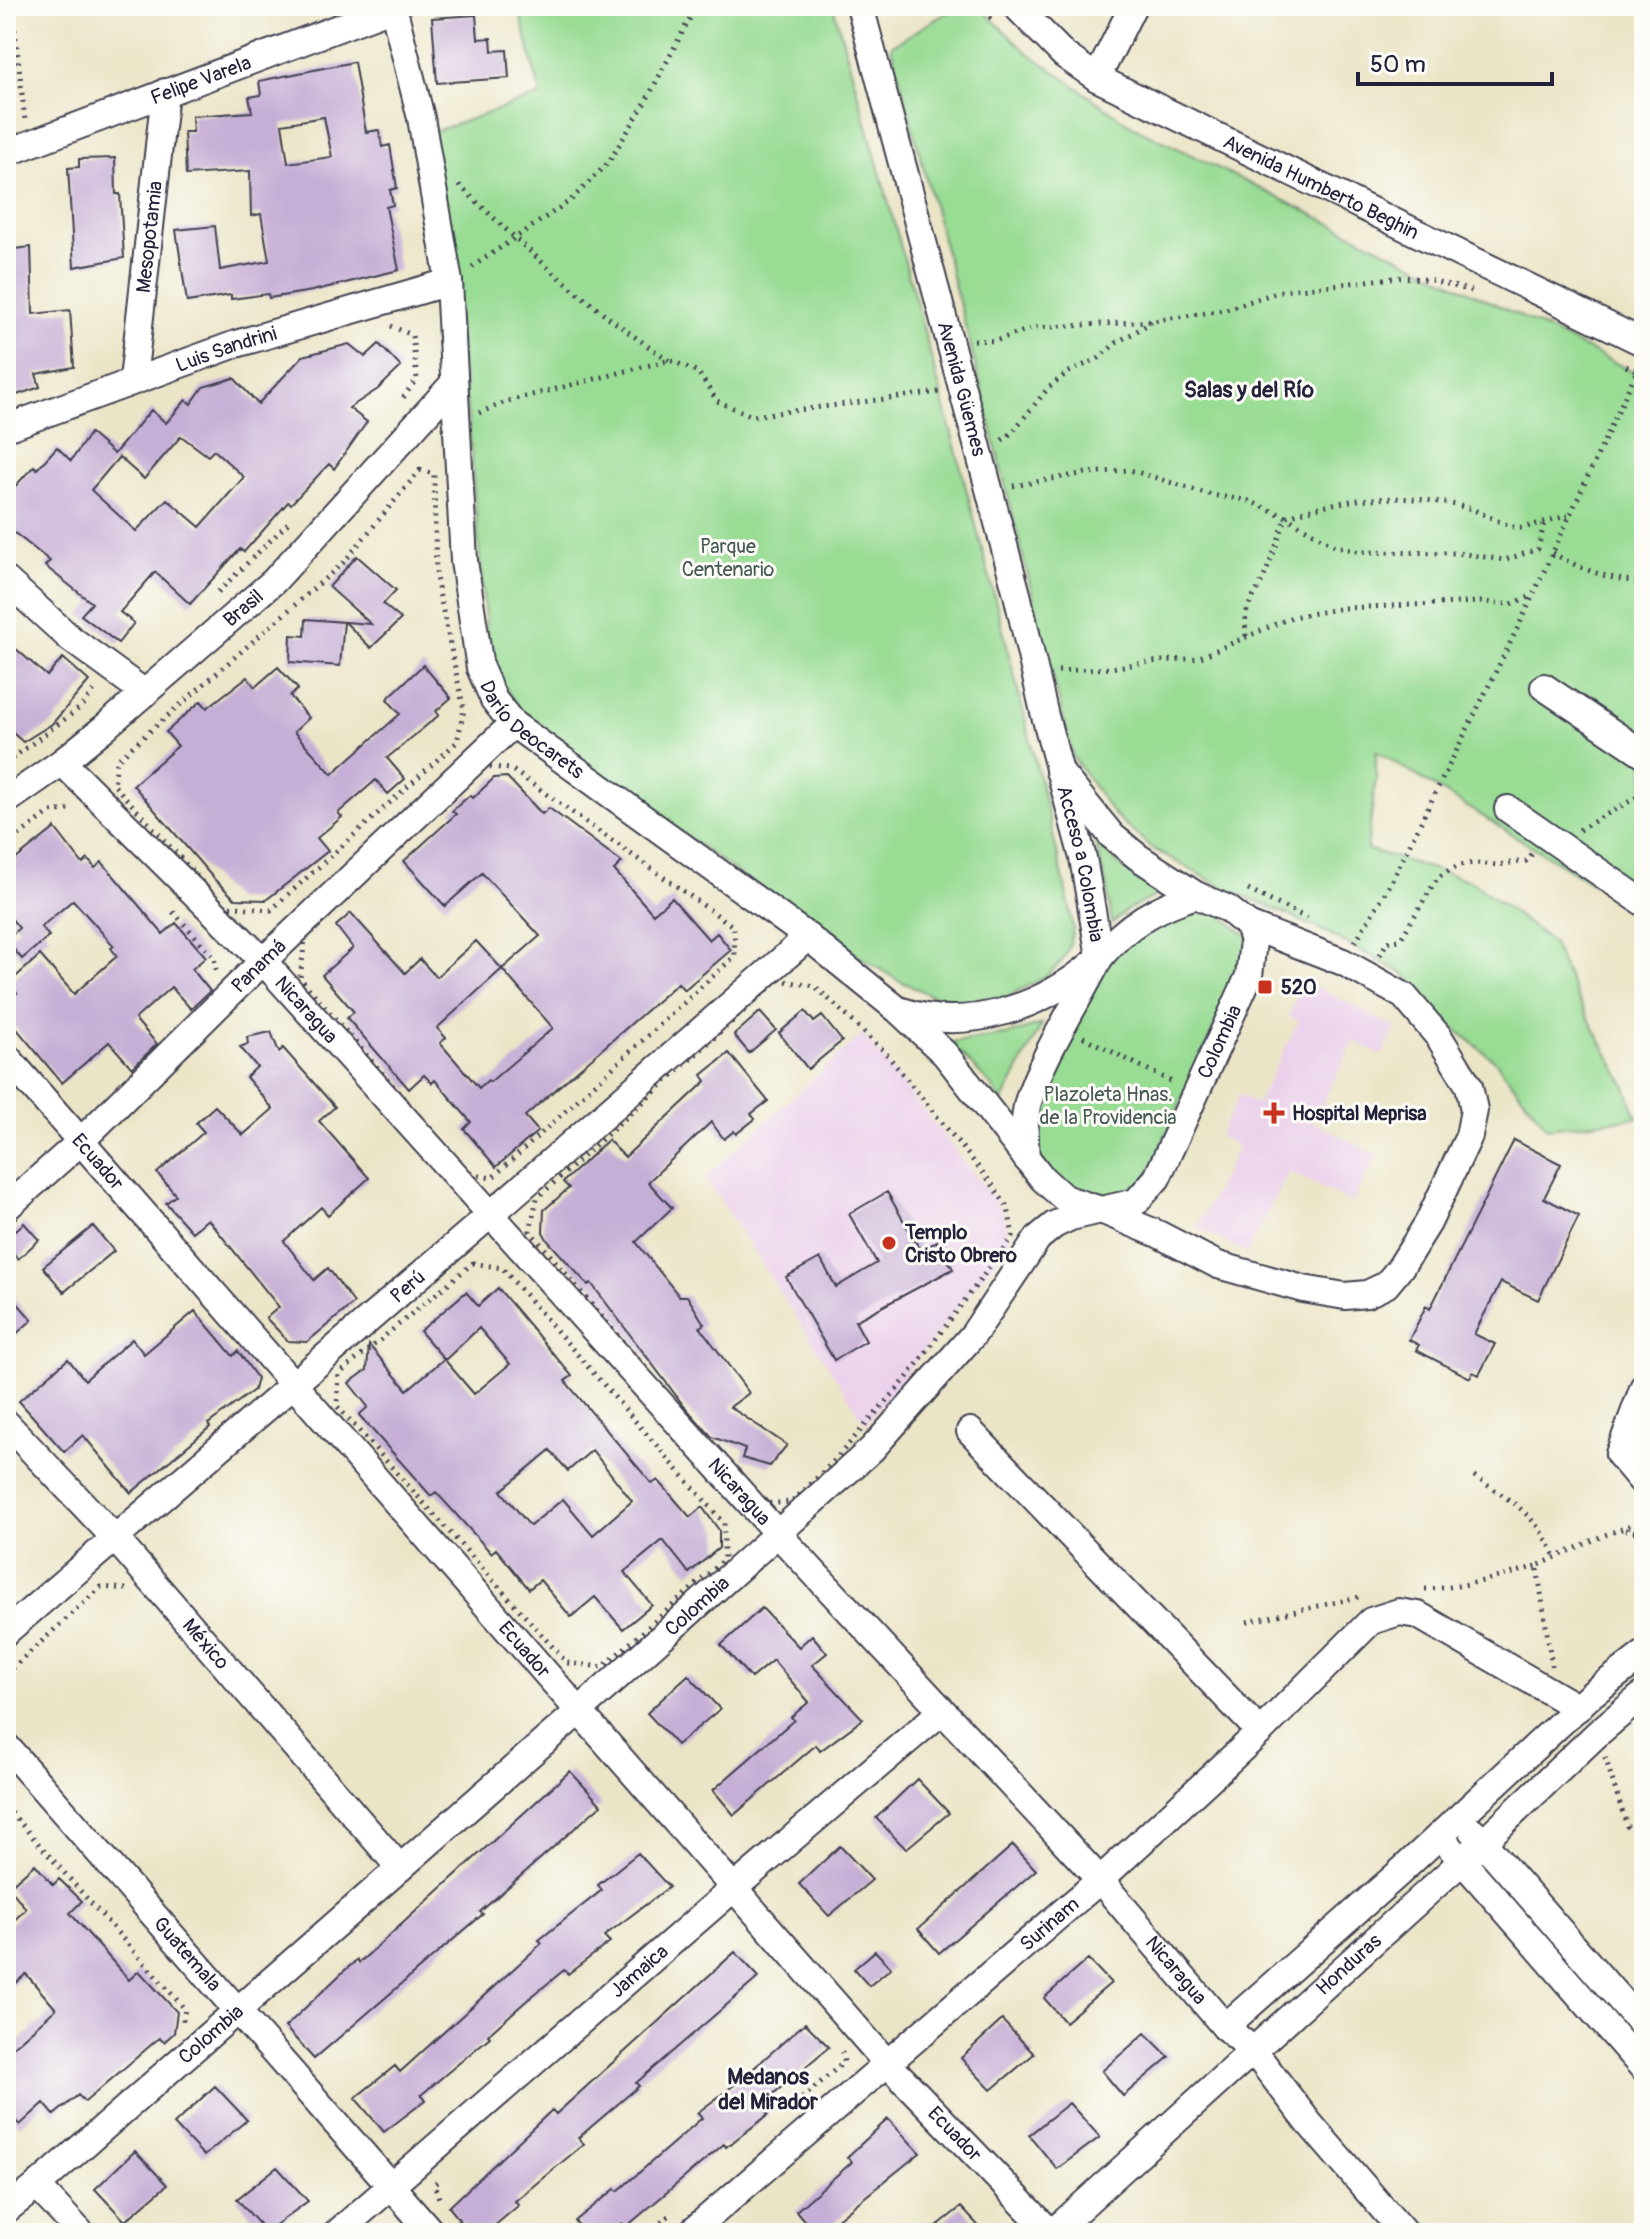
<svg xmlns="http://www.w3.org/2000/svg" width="1650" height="2239" viewBox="0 0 1650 2239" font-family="Pangolin,sans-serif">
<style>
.built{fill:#ebd1eb}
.green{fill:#99dc94;stroke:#5e7f68;stroke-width:2}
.building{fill:#c6afd6;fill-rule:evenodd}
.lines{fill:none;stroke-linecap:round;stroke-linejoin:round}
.minor-casing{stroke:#403f50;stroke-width:30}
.path{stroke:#403f50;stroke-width:5;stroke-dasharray:2 6;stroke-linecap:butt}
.minor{stroke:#fff;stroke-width:26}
.poi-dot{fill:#c8321e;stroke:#fdfcf7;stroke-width:3}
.labels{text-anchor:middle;stroke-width:6;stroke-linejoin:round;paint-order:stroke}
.street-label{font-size:20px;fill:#22223b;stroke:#fdfcf7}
.park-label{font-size:20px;fill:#465a56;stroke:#fdfcf7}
.poi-label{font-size:20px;font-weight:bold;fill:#22223b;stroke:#fdfcf7;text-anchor:start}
.neighbourhood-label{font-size:22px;font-weight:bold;fill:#22223b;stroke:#fdfcf7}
</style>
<rect width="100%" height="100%" fill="#fdfcf7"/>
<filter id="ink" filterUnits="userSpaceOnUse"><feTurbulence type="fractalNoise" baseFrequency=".0125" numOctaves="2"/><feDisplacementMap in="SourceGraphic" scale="16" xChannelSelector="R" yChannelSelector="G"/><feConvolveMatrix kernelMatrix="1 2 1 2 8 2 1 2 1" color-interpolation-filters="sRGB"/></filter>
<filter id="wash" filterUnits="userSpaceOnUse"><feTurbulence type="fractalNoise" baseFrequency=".006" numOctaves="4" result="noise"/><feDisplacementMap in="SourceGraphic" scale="32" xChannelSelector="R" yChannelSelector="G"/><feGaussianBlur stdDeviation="1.8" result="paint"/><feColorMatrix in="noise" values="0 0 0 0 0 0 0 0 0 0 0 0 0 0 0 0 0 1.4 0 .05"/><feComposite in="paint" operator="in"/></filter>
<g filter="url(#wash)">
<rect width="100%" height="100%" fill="#ebe5c7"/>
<path class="built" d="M 1305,981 L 1396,1028 L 1382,1055 L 1354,1041 L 1313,1122 L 1377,1155 L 1352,1203 L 1289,1171 L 1247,1253 L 1197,1227 L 1238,1147 L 1219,1136 L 1239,1095 L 1257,1104 L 1299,1021 L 1288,1015 Z
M 863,1034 L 1004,1212 L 1010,1242 L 866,1424 L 705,1177 Z"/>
<path class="green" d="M 518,6 L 833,6 C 918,304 1000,602 1069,904 L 1073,929 L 1069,947 L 1063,960 L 1046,977 L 1002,999 L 978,1003 L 956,1003 L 933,996 L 898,980 L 819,932 L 605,777 L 519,709 L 496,673 L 486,630 L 468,418 L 433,132 L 541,95 Z
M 958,6 L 978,6 L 1027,52 L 1130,125 L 1644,377 L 1644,915 L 1376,751 L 1376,778 L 1367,849 L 1471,881 L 1552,942 L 1579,1001 L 1625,1085 L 1637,1118 L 1548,1128 L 1494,1060 L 1434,1012 L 1404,974 L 1320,929 L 1219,885 L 1153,849 L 1114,815 L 1073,757 L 969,340 L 891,46 Z
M 1095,839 C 1113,863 1134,879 1161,893 L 1125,911 L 1112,924 L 1107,888 Z
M 1196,895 L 1253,941 L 1136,1202 L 1064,1198 L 1024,1131 L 1100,957 Z
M 1042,1024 L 1002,1102 L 992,1086 L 950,1043 L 1011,1034 Z"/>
<g id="blocks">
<path class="building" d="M 476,15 L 478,39 L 491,38 L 492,51 L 507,50 L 509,78 L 437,83 L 432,18 Z
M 354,62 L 366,132 L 379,130 L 382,147 L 390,145 L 397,188 L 390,190 L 393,205 L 386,207 L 399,270 L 312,291 L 269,298 L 268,294 L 231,299 L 231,295 L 187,302 L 176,230 L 215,226 L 220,270 L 269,261 L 261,214 L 251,216 L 250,171 L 186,175 L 184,132 L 193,132 L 192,116 L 252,112 L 249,97 L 261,95 L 259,81 ZM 324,117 L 332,157 L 288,163 L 282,124 Z
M 115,158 L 116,194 L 120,194 L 124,258 L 74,267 L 68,168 L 79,167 L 79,159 Z
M 31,247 L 33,314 L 70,310 L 74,367 L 36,374 L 40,387 L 17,395 L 6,363 L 6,250 Z
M 349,344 L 365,357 L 379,344 L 401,367 L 378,389 L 349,408 L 367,422 L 334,469 L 329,464 L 291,504 L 288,502 L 244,552 L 240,549 L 190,604 L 155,572 L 120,612 L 134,623 L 118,643 L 81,615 L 92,603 L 45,566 L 50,561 L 6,526 L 6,496 L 34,466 L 37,469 L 57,447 L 71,461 L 90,433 L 114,454 L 151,410 L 166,423 L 186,400 L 191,404 L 203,387 L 234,378 L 258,404 L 303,356 ZM 181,436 L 208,456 L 214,450 L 244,477 L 200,527 L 167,499 L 136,531 L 91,490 L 119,457 L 144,479 Z
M 357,556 L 396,590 L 383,604 L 401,619 L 371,648 L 345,622 L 371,624 L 329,587 Z
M 306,619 L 344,622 L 340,666 L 290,662 L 291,635 L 305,636 Z
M 6,640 L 47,676 L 63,658 L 89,681 L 52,724 L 23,742 L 6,727 Z
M 423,665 L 451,698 L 436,711 L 439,715 L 387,758 L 405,779 L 388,794 L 376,780 L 338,813 L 342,817 L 317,838 L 328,851 L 266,900 L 235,899 L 215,880 L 133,785 L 178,746 L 166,732 L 201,701 L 207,708 L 247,677 L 255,687 L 278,667 L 298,689 L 290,696 L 309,718 L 294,732 L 332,774 L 400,714 L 387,699 Z
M 507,777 L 542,814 L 549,808 L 622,862 L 614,870 L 653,914 L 672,898 L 709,940 L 717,933 L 731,950 L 684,990 L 678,983 L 525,1116 L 538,1131 L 496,1167 L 464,1129 L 471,1122 L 435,1080 L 432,1083 L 424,1075 L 409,1089 L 347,1018 L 354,1012 L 322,975 L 353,948 L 336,926 L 351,913 L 405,973 L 420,959 L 436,977 L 476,941 L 502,969 L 540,936 L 482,873 L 445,906 L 404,861 L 456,814 L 452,811 L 470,795 L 473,798 L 494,778 ZM 502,969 L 553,1028 L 490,1082 L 488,1080 L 479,1088 L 440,1043 L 446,1038 L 437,1028 Z
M 55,828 L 83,864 L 88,859 L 95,868 L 102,862 L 163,934 L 176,923 L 206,957 L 192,969 L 210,991 L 191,1009 L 171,987 L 135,1019 L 157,1044 L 132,1068 L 109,1042 L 62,1083 L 6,1016 L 6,1002 L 17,993 L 9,983 L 40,955 L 74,994 L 117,956 L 111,948 L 114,946 L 73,900 L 41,927 L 49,936 L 22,959 L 6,940 L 19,928 L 6,912 L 6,867 Z
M 805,1011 L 814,1022 L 822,1016 L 842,1041 L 808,1069 L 779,1033 Z
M 760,1012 L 776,1030 L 749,1053 L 734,1035 Z
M 271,1032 L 279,1052 L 283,1048 L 335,1107 L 319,1121 L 369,1178 L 328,1215 L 321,1207 L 284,1241 L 314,1280 L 328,1268 L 354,1303 L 307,1342 L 288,1341 L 266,1318 L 279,1307 L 208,1219 L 192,1232 L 166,1203 L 176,1195 L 157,1173 L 204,1132 L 196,1123 L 215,1106 L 243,1135 L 273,1109 L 246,1077 L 257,1067 L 240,1047 L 248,1044 L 247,1037 Z
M 729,1053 L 768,1101 L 751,1114 L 755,1119 L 736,1134 L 734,1131 L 724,1139 L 711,1122 L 648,1182 L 672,1208 L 636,1242 L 679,1296 L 687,1296 L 704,1324 L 700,1327 L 749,1393 L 730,1407 L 787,1445 L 770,1466 L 742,1458 L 745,1449 L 712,1437 L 684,1406 L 591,1283 L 588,1285 L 548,1241 L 543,1232 L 544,1210 L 569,1188 L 563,1182 L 608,1140 L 625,1157 L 706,1081 L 702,1075 Z
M 1514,1140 L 1561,1164 L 1544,1198 L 1579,1216 L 1538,1300 L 1501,1282 L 1474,1334 L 1495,1344 L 1479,1375 L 1473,1372 L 1470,1378 L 1416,1350 L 1419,1345 L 1409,1340 L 1426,1306 L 1430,1309 Z
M 887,1192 L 921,1251 L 937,1241 L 953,1269 L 855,1321 L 866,1341 L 834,1360 L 786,1277 L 820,1258 L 836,1287 L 877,1263 L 849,1214 Z
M 24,1223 L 39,1240 L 18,1259 L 6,1245 L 6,1239 Z
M 93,1226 L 114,1251 L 64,1292 L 43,1267 Z
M 498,1288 L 572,1376 L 565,1381 L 652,1484 L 658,1480 L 690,1517 L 702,1507 L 719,1530 L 719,1548 L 689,1573 L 663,1540 L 624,1572 L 652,1605 L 623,1629 L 595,1597 L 571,1617 L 540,1580 L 529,1589 L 496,1549 L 491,1553 L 436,1492 L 431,1496 L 359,1415 L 368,1407 L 349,1383 L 367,1370 L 369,1345 L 407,1390 L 444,1359 L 474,1394 L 510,1364 L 479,1328 L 445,1360 L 420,1331 L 466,1292 L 478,1306 ZM 550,1450 L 568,1471 L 592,1450 L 632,1501 L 593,1535 L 563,1499 L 530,1526 L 501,1491 Z
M 6,1290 L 32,1320 L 6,1343 Z
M 195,1311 L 233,1356 L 238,1351 L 257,1378 L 254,1390 L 208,1424 L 210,1427 L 131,1493 L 83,1435 L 64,1452 L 19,1401 L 68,1359 L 85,1380 L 132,1339 L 144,1354 Z
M 762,1608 L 799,1647 L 812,1635 L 827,1653 L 812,1665 L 863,1719 L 820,1751 L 816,1745 L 734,1815 L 713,1790 L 794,1720 L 791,1717 L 809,1702 L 773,1660 L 751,1678 L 721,1645 Z
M 688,1675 L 720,1709 L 677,1745 L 647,1713 Z
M 570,1771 L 601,1805 L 480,1912 L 483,1914 L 314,2059 L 285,2027 L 344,1971 L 357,1960 L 359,1963 Z
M 917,1779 L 949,1813 L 906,1849 L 876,1818 Z
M 1013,1845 L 1036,1870 L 939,1953 L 918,1929 Z
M 840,1846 L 872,1880 L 829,1916 L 799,1884 Z
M 638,1853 L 669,1887 L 604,1936 L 610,1942 L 568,1974 L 564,1970 L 525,2002 L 488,2035 L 490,2037 L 421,2095 L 426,2100 L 384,2132 L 355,2098 L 395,2066 L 400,2072 L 542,1943 L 539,1940 L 602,1890 L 598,1885 Z
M 35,1864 L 53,1885 L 59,1879 L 82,1901 L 70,1913 L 129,1980 L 139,1971 L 177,2012 L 174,2033 L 164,2042 L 159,2038 L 85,2102 L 78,2095 L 54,2115 L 44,2103 L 20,2125 L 6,2112 L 6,2053 L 56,2009 L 26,1974 L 6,1991 L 6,1928 L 26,1909 L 9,1887 Z
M 875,1951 L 891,1968 L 869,1986 L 854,1969 Z
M 735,1952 L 759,1977 L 636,2083 L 639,2086 L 578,2138 L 584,2144 L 515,2201 L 519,2205 L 486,2233 L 470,2233 L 449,2207 L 552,2110 L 556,2114 Z
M 1088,1959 L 1111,1983 L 1065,2022 L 1044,1998 Z
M 1002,2020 L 1034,2054 L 991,2090 L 961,2058 Z
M 805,2023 L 829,2047 L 760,2105 L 768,2115 L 726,2147 L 724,2144 L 626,2227 L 622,2223 L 610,2233 L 586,2233 L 575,2221 L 615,2189 L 618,2191 L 702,2118 L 697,2113 L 738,2082 Z
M 1145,2033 L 1169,2057 L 1123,2096 L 1102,2071 Z
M 215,2086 L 247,2120 L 204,2156 L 174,2124 Z
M 1069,2103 L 1100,2137 L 1057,2169 L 1029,2135 Z
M 888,2119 L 920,2153 L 820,2233 L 815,2233 L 796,2211 L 852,2162 L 847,2157 Z
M 135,2151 L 167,2185 L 125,2221 L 95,2189 Z
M 277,2167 L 308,2201 L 266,2232 L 237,2199 Z
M 961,2207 L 985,2233 L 928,2233 Z"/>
</g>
</g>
<g filter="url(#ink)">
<use href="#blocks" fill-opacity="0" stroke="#403f50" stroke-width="2"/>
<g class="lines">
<g class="minor-casing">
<g id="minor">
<path id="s1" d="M 393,6 L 421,118 L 449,282 L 464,561 L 480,668 L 494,700 L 513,724 L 808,937 L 898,1010 L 945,1054 L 1043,1179 L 1064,1198 L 1101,1210 L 1158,1234 L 1218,1265 L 1303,1289 L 1345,1296 L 1367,1294 L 1386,1285 L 1400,1268 L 1428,1223 L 1469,1136 L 1474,1110 L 1469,1086 L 1439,1037 L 1404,996 L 1343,962 L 1248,925 L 1228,909 L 1196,895 L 1138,857 L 1112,836 L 1059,771"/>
<path id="s2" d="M 860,6 L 1017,594 L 1044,712 L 1083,858 L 1100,957"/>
<path id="s3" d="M 1016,6 L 1064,55 L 1097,78 L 1644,343"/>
<path d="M 1097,78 L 1133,6"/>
<path id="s4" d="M 6,153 L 394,7"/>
<path id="s5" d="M 133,380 L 165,92"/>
<path id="s6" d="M 6,428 L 236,344 L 449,282"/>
<path d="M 6,580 L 71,639 L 145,693"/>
<path d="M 1544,687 L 1644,754"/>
<path id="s7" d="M 62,762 L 263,961 L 778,1534 L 1100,1880 L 1225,2027 L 1252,2049 L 1309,2123 L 1404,2233"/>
<path id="s8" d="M 6,801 L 62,762 L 104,728 L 274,581 L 453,384"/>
<path d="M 1508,809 L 1644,903"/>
<path d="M 902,1011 C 966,1033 1042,1007 1092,964"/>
<path id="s9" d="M 6,1056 L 886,2062 L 1051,2233"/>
<path d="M 1026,1158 C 1025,1140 1023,1120 1028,1102 C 1042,1056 1078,1001 1100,957 C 1126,925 1157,907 1196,895"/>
<path id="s10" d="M 6,1208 L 79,1143 L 263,961 L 513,724"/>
<path d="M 1644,1386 L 1619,1454 L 1644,1484"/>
<path id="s11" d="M 6,1423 L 114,1537 L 400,1868"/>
<path d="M 970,1431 L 1260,1732"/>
<path id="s12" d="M 6,1632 L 490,1215 L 808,937"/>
<path id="s13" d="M 6,1746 L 432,2233"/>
<path d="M 1473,1831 L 1644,2027"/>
<path d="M 1450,1847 L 1644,2069"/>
<path d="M 1225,2027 L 1398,1874 L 1592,1694 L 1644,1654"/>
<path d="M 37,2186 L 81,2233"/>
<path id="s14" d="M 6,2210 L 37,2186 L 578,1712 L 872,1449 L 973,1335 L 1038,1238 L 1054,1225 L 1071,1217 L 1136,1202 L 1157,1178 L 1249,976 L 1253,941 L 1248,925"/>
<path id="s15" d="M 337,2233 L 734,1888 L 942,1711"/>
<path id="s16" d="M 690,2233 L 1100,1880 L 1260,1732 L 1371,1621 L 1399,1612 L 1418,1615 L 1578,1708"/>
<path id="s17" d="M 1052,2233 L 1483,1842 L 1598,1733 L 1644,1694"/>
</g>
</g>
<path class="path" d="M 9,6 L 15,31 L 25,120
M 978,6 L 995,22
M 459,185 C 525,248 591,310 669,360
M 472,267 L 571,200 L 608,163 L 645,103 L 690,18 L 693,6
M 391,326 L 412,335 L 417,378 L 403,398
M 974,340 L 995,341 L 1033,328 L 1153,321 L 1224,310 L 1281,291 L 1402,277 L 1431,280 L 1475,292
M 1626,366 L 1636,371
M 479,413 L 508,401 L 670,360 L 698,372 L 717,401 L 752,416 L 939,392
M 1002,440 L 1011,434 L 1048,388 L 1067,373 L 1099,358 L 1116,343 L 1152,322
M 420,470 L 434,474 L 436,578 L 464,710 L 457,742 L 271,910 L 224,906 L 114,785 L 117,760 L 344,562 Z
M 1013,486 L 1086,473 L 1130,470 L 1212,495 L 1249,501 L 1286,517 L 1333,545 L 1360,552 L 1457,553 L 1505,560 L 1538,549 L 1545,520
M 1552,553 C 1583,570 1609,580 1644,582
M 218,592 L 288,523
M 1246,636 C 1243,603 1252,604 1264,577 C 1272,558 1279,538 1286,517 C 1344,496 1408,492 1468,508 C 1482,512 1508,528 1520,528 C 1529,527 1556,518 1568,516
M 1058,671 L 1111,668 L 1149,662 L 1198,658 L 1292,617 L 1344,608 L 1480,602 L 1511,604 L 1532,596
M 6,763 L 81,707 L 97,687
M 482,766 L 511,769 L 734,927 L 735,956 L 492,1178 L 469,1174 L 300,978 L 305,939 Z
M 1579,830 L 1644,793
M 6,845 L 50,812 L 74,809
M 1248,890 L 1307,918
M 173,912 L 214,957 L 217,974
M 1355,942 L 1388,888 L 1523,617 L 1637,370
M 1380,955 L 1387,942 L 1400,940 L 1438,877 L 1459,865 L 1477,863 L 1497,865 L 1526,861 L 1532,854
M 778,980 L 815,986 L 884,1051 L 992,1184 L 1008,1208 L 1013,1236 L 906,1379 L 833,1462 L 792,1502 L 759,1504 L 530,1231 L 537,1198 Z
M 1083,1037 L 1174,1083
M 473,1263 L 502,1268 L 724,1523 L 724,1560 L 603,1667 L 567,1663 L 337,1406 L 339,1374 Z
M 1474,1476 C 1515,1504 1533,1511 1556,1558
M 1625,1530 L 1644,1533
M 1425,1589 C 1463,1588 1500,1577 1537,1566
M 1247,1622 L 1359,1597
M 1552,1666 L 1537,1566 L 1602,1536 L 1644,1521
M 6,1674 L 101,1587 L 127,1589
M 1605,1757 L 1627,1826 L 1644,1841
M 6,1807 L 185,2009 L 182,2026
M 784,2114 L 844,2062 L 842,2052
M 437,2182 L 434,2184 L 440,2201
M 456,2221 L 466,2233
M 25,2227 L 37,2233
M 649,2233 L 672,2213"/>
<use href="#minor" class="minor"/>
</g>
</g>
<g class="poi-dot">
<rect x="1257" y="979" width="16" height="16" rx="4"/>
<path d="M1270 1101h8v8h8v8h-8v8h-8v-8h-8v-8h8z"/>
<circle cx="889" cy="1243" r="8"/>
</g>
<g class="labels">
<g class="street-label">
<text dy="7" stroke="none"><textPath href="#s4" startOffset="208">Felipe Varela</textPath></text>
<text dy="7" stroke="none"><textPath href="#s3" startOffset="358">Avenida Humberto Beghin</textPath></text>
<text dy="7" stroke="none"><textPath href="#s5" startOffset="144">Mesopotamia</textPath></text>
<text dy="7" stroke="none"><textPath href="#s6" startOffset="234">Luis Sandrini</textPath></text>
<text dy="7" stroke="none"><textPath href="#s2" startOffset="396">Avenida Güemes</textPath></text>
<text dy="7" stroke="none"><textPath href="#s8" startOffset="306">Brasil</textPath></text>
<text dy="7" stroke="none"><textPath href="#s1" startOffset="752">Darío Deocarets</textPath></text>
<text dy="7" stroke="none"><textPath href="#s2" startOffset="886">Acceso a Colombia</textPath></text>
<text dy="7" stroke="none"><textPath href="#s10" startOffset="350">Panamá</textPath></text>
<text dy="7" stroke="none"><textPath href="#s7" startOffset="348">Nicaragua</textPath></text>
<text dy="7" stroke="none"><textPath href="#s14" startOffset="1710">Colombia</textPath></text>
<text dy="7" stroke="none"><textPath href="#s9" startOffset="140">Ecuador</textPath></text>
<text dy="7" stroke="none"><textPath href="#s12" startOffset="530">Perú</textPath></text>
<text dy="7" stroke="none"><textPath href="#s7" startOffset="996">Nicaragua</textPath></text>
<text dy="7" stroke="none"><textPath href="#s14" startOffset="918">Colombia</textPath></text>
<text dy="7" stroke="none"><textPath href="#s11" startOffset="298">México</textPath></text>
<text dy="7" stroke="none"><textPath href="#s9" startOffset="788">Ecuador</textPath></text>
<text dy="7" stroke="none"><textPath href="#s16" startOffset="474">Surinam</textPath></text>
<text dy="7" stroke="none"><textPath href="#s13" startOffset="276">Guatemala</textPath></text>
<text dy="7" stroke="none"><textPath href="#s17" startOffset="400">Honduras</textPath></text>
<text dy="7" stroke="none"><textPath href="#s15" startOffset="400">Jamaica</textPath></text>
<text dy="7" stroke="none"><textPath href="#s7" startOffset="1644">Nicaragua</textPath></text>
<text dy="7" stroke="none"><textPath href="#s14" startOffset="270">Colombia</textPath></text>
<text dy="7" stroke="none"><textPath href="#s9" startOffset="1436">Ecuador</textPath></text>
</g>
<g class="park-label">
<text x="728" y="553">Parque<tspan x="728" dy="23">Centenario</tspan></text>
<text x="1108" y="1101">Plazoleta Hnas.<tspan x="1108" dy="23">de la Providencia</tspan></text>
</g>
<g class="poi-label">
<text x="1281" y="994">520</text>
<text x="1292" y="1120">Hospital Meprisa</text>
<text x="905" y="1239">Templo<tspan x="905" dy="23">Cristo Obrero</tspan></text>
</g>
<g class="neighbourhood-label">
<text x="1249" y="397">Salas y del Río</text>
<text x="768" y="2084">Medanos<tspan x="768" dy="25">del Mirador</tspan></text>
</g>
</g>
<rect width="1650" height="2239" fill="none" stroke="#fdfcf7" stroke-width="32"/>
<path d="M1358 72v12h194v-12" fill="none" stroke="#22223b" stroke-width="4"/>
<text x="1370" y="72" font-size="24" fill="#22223b" stroke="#fdfcf7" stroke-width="6" paint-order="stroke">50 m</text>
</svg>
